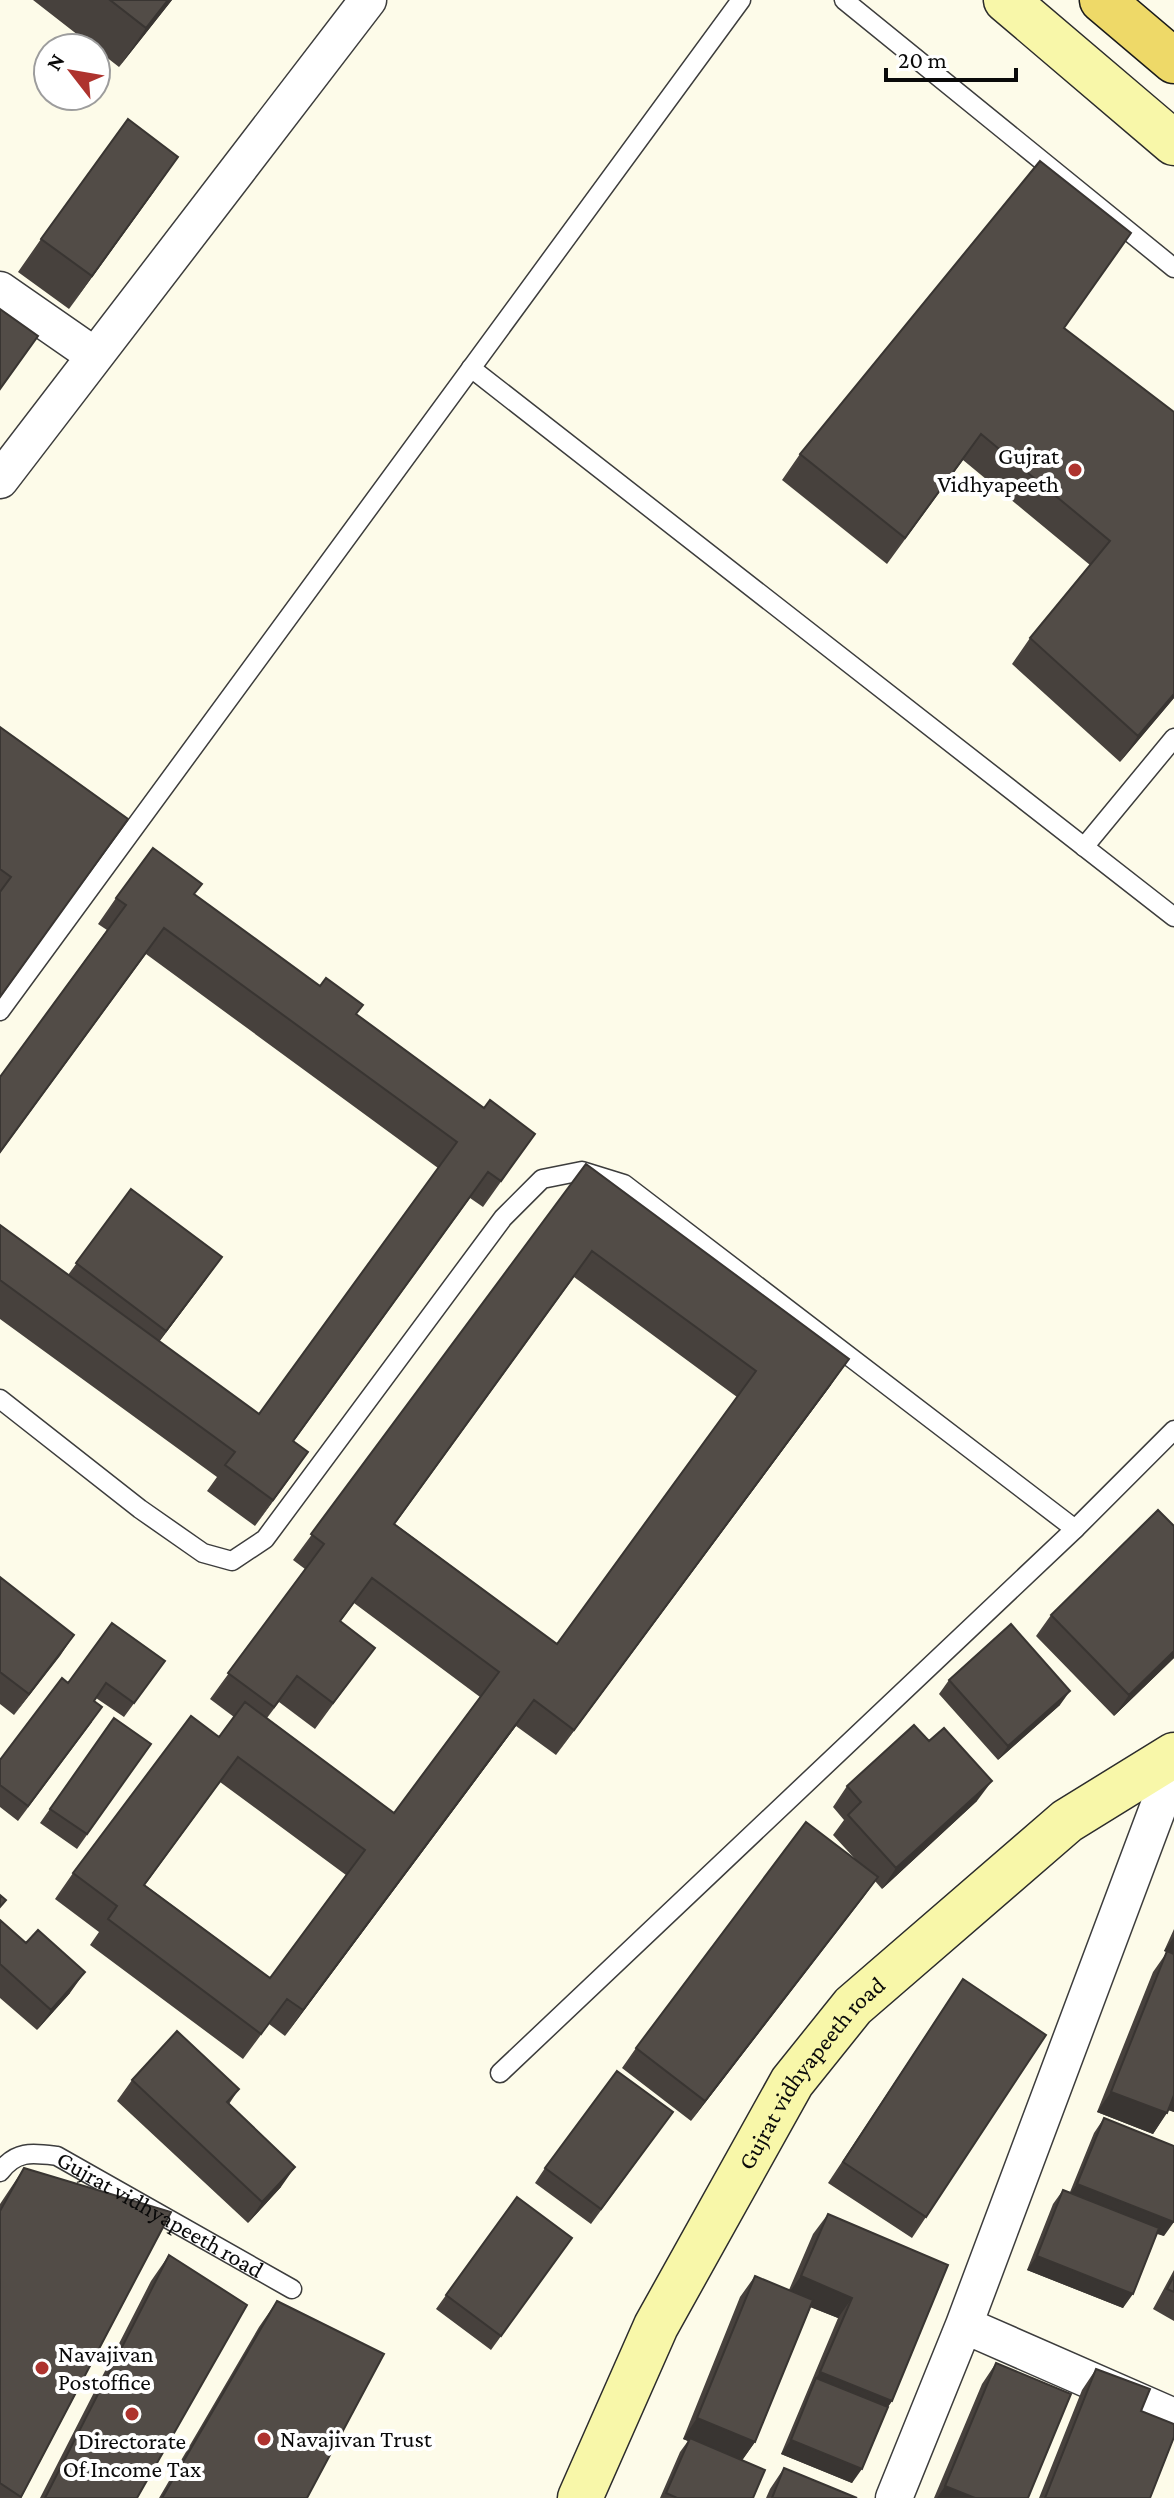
<svg xmlns="http://www.w3.org/2000/svg" width="1174" height="2498" viewBox="0 0 1174 2498" font-family="'Crimson Pro',serif">
<style>
.lines{fill:none;stroke-linecap:round;stroke-linejoin:round}
.lane-casing{stroke:#3d3d3d;stroke-width:21}
.street-casing{stroke:#3d3d3d;stroke-width:39}
.secondary-casing{stroke:#2c2c2c;stroke-width:47}
.primary-casing{stroke:#1b1b1b;stroke-width:47}
.lane{stroke:#fff;stroke-width:18}
.street{stroke:#fff;stroke-width:36}
.secondary{stroke:#f8f7a9;stroke-width:44}
.primary{stroke:#eed968;stroke-width:44}
.wall{fill:#47413d;fill-rule:evenodd}
.shaded-wall{fill:#393532}
.building{fill:#524c47;stroke:#393532;stroke-width:2;fill-rule:evenodd}
.poi-dot{fill:#ae332e;stroke:#fff;stroke-width:3}
.labels{text-anchor:middle;stroke-width:8;stroke-linejoin:round;paint-order:stroke}
.poi-label{font-size:24px;fill:#0a0a0a;stroke:#fff;text-anchor:start}
.street-label{font-size:24px;fill:#0a0a0a;stroke:#fff}
</style>
<rect width="100%" height="100%" fill="#fdfbe9"/>
<g class="lines">
<g class="lane-casing">
<g id="lane">
<path d="M 844,0 L 1174,268"/>
<path d="M 471,368 L 1174,917"/>
<path d="M 1084,847 L 1174,738"/>
<path d="M 0,1011 L 741,0"/>
<path d="M 0,1399 L 140,1509 L 203,1553 L 232,1561 L 265,1539 L 503,1218 L 542,1179 L 582,1171 L 624,1184 L 1075,1529"/>
<path d="M 500,2073 L 1075,1529 L 1174,1430"/>
<path id="s1" d="M 0,2172 C 16,2150 33,2153 57,2156 L 292,2289"/>
</g>
</g>
<g class="street-casing">
<path id="street" d="M 0,290 L 95,356
M 0,480 L 368,0
M 964,2325 L 1174,1765
M 894,2498 L 964,2325 L 1174,2417"/>
</g>
<g class="secondary-casing">
<g id="secondary">
<path d="M 1006,0 L 1174,143"/>
<path id="s2" d="M 580,2498 L 656,2326 L 792,2082 L 853,2006 L 1067,1821 L 1174,1755"/>
</g>
</g>
<g class="primary-casing">
<path id="primary" d="M 1102,0 L 1174,61"/>
</g>
<use href="#lane" class="lane"/>
<use href="#street" class="street"/>
<use href="#secondary" class="secondary"/>
<use href="#primary" class="primary"/>
</g>
<path class="wall" d="M 33,0 L 172,0 L 119,67 Z
M 155,190 L 69,309 L 18,272 L 41,239 Z
M 1064,328 L 1174,412 L 1174,698 L 1120,762 L 1012,664 L 1030,638 L 1090,565 L 963,460 L 887,564 L 782,480 L 800,454 Z
M 0,727 L 110,844 L 0,998 Z
M 195,895 L 484,1108 L 535,1134 L 483,1207 L 470,1198 L 294,1441 L 308,1452 L 255,1526 L 207,1491 L 217,1477 L 0,1319 L 0,1225 L 68,1275 L 131,1189 L 207,1278 L 159,1342 L 259,1414 L 438,1168 L 146,954 L 0,1153 L 0,1077 L 107,930 L 98,924 L 116,898 Z
M 586,1164 L 831,1385 L 556,1755 L 516,1726 L 285,2036 L 269,2024 L 243,2059 L 90,1945 L 99,1932 L 55,1899 L 73,1873 L 219,1737 L 234,1717 L 210,1699 L 305,1569 L 293,1560 ZM 574,1277 L 737,1397 L 557,1644 L 395,1524 ZM 354,1603 L 480,1697 L 394,1813 L 267,1718 L 279,1702 L 315,1729 L 356,1673 L 340,1622 ZM 220,1782 L 346,1875 L 270,1978 L 145,1885 Z
M 0,1577 L 74,1635 L 14,1715 L 0,1704 Z
M 1051,1615 L 1174,1658 L 1114,1716 L 1036,1636 Z
M 165,1661 L 124,1717 L 96,1698 L 94,1701 L 92,1722 L 18,1821 L 0,1807 L 0,1760 L 68,1683 Z
M 949,1680 L 1060,1705 L 998,1760 L 939,1694 Z
M 114,1718 L 151,1744 L 77,1849 L 40,1823 Z
M 847,1786 L 977,1801 L 882,1889 L 875,1881 L 691,2121 L 622,2068 L 636,2048 L 857,1861 L 833,1835 L 844,1820 L 833,1807 Z
M 0,1920 L 70,1993 L 37,2030 L 0,1998 Z
M 1174,1929 L 1174,2112 L 1168,2110 L 1153,2134 L 1097,2112 L 1153,1972 L 1167,1952 L 1164,1951 Z
M 963,1979 L 926,2217 L 912,2238 L 828,2183 Z
M 132,2080 L 239,2089 L 229,2104 L 281,2187 L 248,2223 L 117,2101 Z
M 673,2112 L 591,2224 L 535,2183 L 545,2168 Z
M 1104,2118 L 1164,2236 L 1157,2234 L 1123,2308 L 1027,2270 L 1053,2204 L 1063,2190 L 1070,2192 L 1094,2133 Z
M 24,2168 L 171,2212 L 21,2498 L 0,2498 L 0,2204 Z
M 517,2197 L 572,2238 L 491,2350 L 436,2309 Z
M 828,2214 L 892,2401 L 888,2407 L 852,2483 L 781,2454 L 838,2318 L 810,2307 L 755,2442 L 742,2460 L 753,2498 L 660,2498 L 680,2452 L 688,2441 L 683,2439 L 740,2297 L 755,2276 L 789,2290 L 813,2234 Z
M 169,2255 L 137,2498 L 40,2498 L 151,2281 Z
M 1174,2270 L 1174,2321 L 1153,2309 Z
M 277,2301 L 307,2498 L 159,2498 L 259,2327 Z
M 996,2363 L 1028,2498 L 934,2498 L 982,2384 Z
M 1096,2369 L 1141,2411 L 1150,2498 L 1039,2498 L 1082,2390 Z
M 784,2468 L 857,2498 L 766,2498 L 770,2489 Z"/>
<path class="shaded-wall" d="M 168,0 L 172,0 L 119,67 L 146,28 Z
M 178,157 L 155,190 L 69,309 L 92,276 Z
M 1174,694 L 1174,698 L 1120,762 L 1138,736 Z
M 222,1257 L 207,1278 L 152,1351 L 166,1331 Z
M 849,1359 L 831,1385 L 556,1755 L 574,1730 Z
M 308,1452 L 290,1478 L 255,1526 L 273,1500 Z
M 74,1635 L 60,1656 L 14,1715 L 29,1694 Z
M 1174,1651 L 1174,1658 L 1114,1716 L 1129,1695 Z
M 1070,1691 L 1060,1705 L 998,1760 L 1008,1746 Z
M 534,1700 L 516,1726 L 285,2036 L 303,2010 Z
M 992,1781 L 977,1801 L 882,1889 L 896,1868 Z
M 878,1877 L 863,1898 L 691,2121 L 705,2101 Z
M 1174,1937 L 1174,1955 L 1164,1951 Z
M 85,1972 L 70,1993 L 37,2030 L 51,2010 Z
M 1111,2092 L 1167,2113 L 1153,2134 L 1097,2112 Z
M 1174,2092 L 1174,2112 L 1163,2108 Z
M 295,2167 L 281,2187 L 248,2223 L 262,2202 Z
M 1077,2184 L 1174,2222 L 1164,2236 L 1067,2198 Z
M 1037,2256 L 1133,2294 L 1123,2308 L 1027,2270 Z
M 801,2276 L 852,2298 L 838,2318 L 786,2297 Z
M 820,2372 L 892,2401 L 878,2421 L 816,2378 Z
M 697,2418 L 755,2442 L 741,2462 L 690,2438 L 688,2441 L 683,2439 Z
M 791,2440 L 862,2469 L 852,2483 L 781,2454 Z
M 945,2486 L 975,2498 L 937,2498 Z"/>
<path class="building" d="M 110,0 L 168,0 L 146,28 Z
M 128,119 L 178,157 L 92,276 L 41,239 Z
M 1040,161 L 1131,233 L 1064,328 L 1174,412 L 1174,694 L 1138,736 L 1030,638 L 1110,541 L 981,434 L 905,538 L 800,454 Z
M 0,309 L 38,336 L 0,389 Z
M 0,727 L 128,819 L 0,997 L 0,892 L 11,877 L 0,869 Z
M 153,848 L 202,884 L 194,894 L 320,986 L 326,978 L 363,1005 L 356,1014 L 484,1108 L 490,1100 L 535,1134 L 501,1181 L 488,1172 L 293,1441 L 308,1452 L 273,1500 L 225,1465 L 235,1452 L 0,1280 L 0,1225 L 259,1414 L 457,1142 L 164,928 L 0,1152 L 0,1077 L 126,905 L 116,898 Z
M 586,1164 L 849,1359 L 574,1730 L 534,1700 L 303,2010 L 287,1999 L 261,2034 L 108,1919 L 117,1906 L 73,1873 L 191,1716 L 219,1737 L 245,1702 L 394,1813 L 499,1672 L 372,1578 L 340,1621 L 375,1648 L 333,1703 L 297,1676 L 274,1707 L 228,1673 L 324,1544 L 311,1534 ZM 592,1251 L 756,1371 L 557,1644 L 394,1524 ZM 238,1757 L 365,1850 L 270,1978 L 144,1885 Z
M 131,1189 L 222,1257 L 166,1331 L 76,1263 Z
M 1158,1510 L 1174,1526 L 1174,1651 L 1129,1695 L 1051,1615 Z
M 0,1577 L 74,1635 L 29,1694 L 0,1672 Z
M 112,1623 L 165,1661 L 134,1703 L 106,1683 L 94,1701 L 102,1707 L 28,1806 L 0,1785 L 0,1760 L 62,1678 L 68,1683 Z
M 1011,1624 L 1070,1691 L 1008,1746 L 949,1680 Z
M 114,1718 L 151,1744 L 87,1834 L 50,1809 Z
M 914,1725 L 929,1741 L 944,1728 L 992,1781 L 896,1868 L 848,1815 L 861,1802 L 847,1786 Z
M 806,1822 L 878,1877 L 705,2101 L 636,2048 Z
M 0,1895 L 6,1900 L 0,1907 Z
M 0,1920 L 26,1943 L 38,1930 L 85,1972 L 51,2010 L 0,1964 Z
M 1167,1951 L 1174,1954 L 1174,2095 L 1167,2113 L 1111,2092 Z
M 963,1979 L 1046,2035 L 926,2217 L 843,2162 Z
M 177,2031 L 239,2089 L 227,2102 L 295,2167 L 262,2202 L 132,2080 Z
M 617,2071 L 673,2112 L 601,2209 L 545,2168 Z
M 1104,2118 L 1174,2146 L 1174,2222 L 1077,2184 Z
M 24,2168 L 171,2212 L 21,2497 L 0,2483 L 0,2211 Z
M 1063,2190 L 1159,2228 L 1133,2294 L 1037,2256 Z
M 517,2197 L 572,2238 L 501,2336 L 446,2295 Z
M 828,2214 L 948,2265 L 892,2401 L 820,2372 L 852,2298 L 801,2276 Z
M 169,2255 L 247,2305 L 137,2498 L 45,2498 Z
M 755,2276 L 813,2300 L 755,2442 L 697,2418 Z
M 1174,2276 L 1174,2292 L 1167,2289 Z
M 277,2301 L 384,2354 L 307,2498 L 162,2498 Z
M 996,2363 L 1071,2394 L 1028,2498 L 975,2498 L 945,2486 Z
M 1096,2369 L 1150,2389 L 1141,2411 L 1174,2424 L 1174,2437 L 1150,2498 L 1045,2498 Z
M 816,2378 L 888,2407 L 862,2469 L 791,2440 Z
M 690,2438 L 765,2470 L 753,2498 L 677,2498 L 666,2493 Z
M 784,2468 L 857,2498 L 772,2498 Z"/>
<g class="poi-dot">
<circle cx="1075" cy="470" r="8"/>
<circle cx="42" cy="2368" r="8"/>
<circle cx="132" cy="2414" r="8"/>
<circle cx="264" cy="2439" r="8"/>
</g>
<g class="labels">
<g class="poi-label">
<text x="1059" y="464" text-anchor="end">Gujrat<tspan x="1059" dy="28">Vidhyapeeth</tspan></text>
<text x="58" y="2362">Navajivan<tspan x="58" dy="28">Postoffice</tspan></text>
<text x="280" y="2447">Navajivan Trust</text>
<text x="132" y="2449" text-anchor="middle">Directorate<tspan x="132" dy="28">Of Income Tax</tspan></text>
</g>
<g class="street-label">
<text dy="8" stroke="none"><textPath href="#s2" startOffset="486">Gujrat vidhyapeeth road</textPath></text>
<text dy="8" stroke="none"><textPath href="#s1" startOffset="182">Gujrat vidhyapeeth road</textPath></text>
</g>
</g>
<g transform="translate(72 72) rotate(301)"><circle r="38" fill="#ffffff" stroke="#9d9d9d" stroke-width="2"/>
<path d="M0-6L14 30L0 20L-14 30Z" fill="#ae332e"/>
<text y="-12" font-size="22" font-weight="bold" text-anchor="middle" fill="#0a0a0a">N</text>
</g>
<path d="M886 68v12h130v-12" fill="none" stroke="#0a0a0a" stroke-width="4"/>
<text x="898" y="68" font-size="24" fill="#0a0a0a" stroke="#ffffff" stroke-width="6" paint-order="stroke">20 m</text>
</svg>
